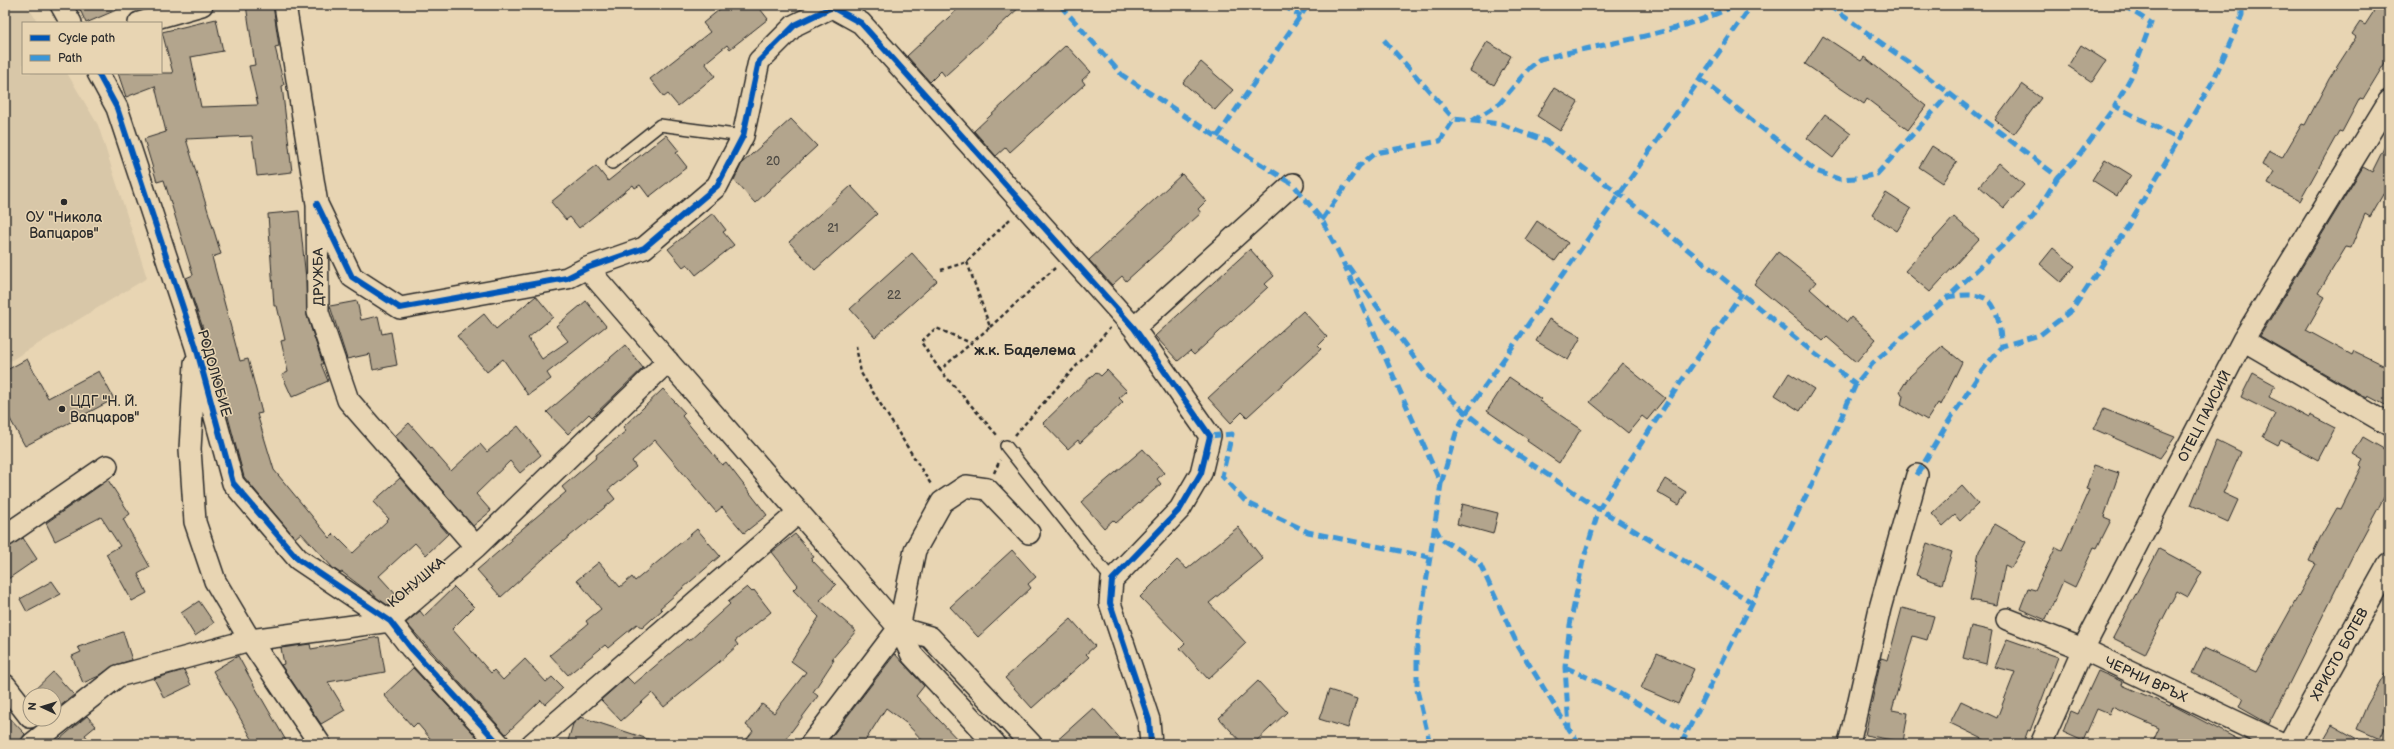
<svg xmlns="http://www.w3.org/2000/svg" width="2394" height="749" viewBox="0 0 2394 749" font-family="'Balsamiq Sans',sans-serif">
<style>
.built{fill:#d8c7a8}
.building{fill:#b3a58d;stroke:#2b2b2b}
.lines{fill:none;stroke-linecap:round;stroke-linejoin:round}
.service-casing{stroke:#2b2b2b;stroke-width:14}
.minor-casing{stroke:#2b2b2b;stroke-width:24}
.secondary-casing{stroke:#2b2b2b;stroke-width:25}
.path{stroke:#2b2b2b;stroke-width:2.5;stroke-dasharray:4 3;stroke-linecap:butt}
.service{stroke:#e8d5b3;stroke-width:11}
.minor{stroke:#e8d5b3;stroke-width:21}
.secondary{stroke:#e8d5b3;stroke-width:22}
.quiet{stroke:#3c96d7;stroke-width:5;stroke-dasharray:10 5;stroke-linecap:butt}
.cycleway-casing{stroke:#e8d5b3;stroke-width:8}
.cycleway{stroke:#0057b8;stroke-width:6}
.poi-dot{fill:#2b2b2b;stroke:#e8d5b3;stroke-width:1.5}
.labels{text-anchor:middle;stroke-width:3;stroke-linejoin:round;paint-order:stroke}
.number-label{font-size:12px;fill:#4d4a44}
.poi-label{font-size:14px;fill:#2b2b2b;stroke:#e8d5b3}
.street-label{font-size:14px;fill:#2b2b2b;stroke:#e8d5b3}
.neighbourhood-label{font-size:15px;font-weight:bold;fill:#2b2b2b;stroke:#e8d5b3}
</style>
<rect width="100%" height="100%" fill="#e8d5b3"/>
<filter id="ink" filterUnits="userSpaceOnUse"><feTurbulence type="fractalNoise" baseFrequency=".025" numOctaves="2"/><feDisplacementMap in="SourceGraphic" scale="8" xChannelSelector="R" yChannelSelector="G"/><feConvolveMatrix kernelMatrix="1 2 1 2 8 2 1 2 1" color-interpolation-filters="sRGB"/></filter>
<g filter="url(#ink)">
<path class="built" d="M 5,5 L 27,5 L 38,23 L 23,23 L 23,73 L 67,73 L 98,125 L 147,278 L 5,364 Z"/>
<path class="building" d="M 78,5 L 128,5 L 86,23 Z
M 246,5 L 273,5 L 279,46 L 275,47 L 284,85 L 282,86 L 292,172 L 257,176 L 252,136 L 186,139 L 221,254 L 212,257 L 240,361 L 248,359 L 262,413 L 257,414 L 274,470 L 330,538 L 334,534 L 353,553 L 389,519 L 373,502 L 400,478 L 448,534 L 426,555 L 415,543 L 379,576 L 399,598 L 389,606 L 377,598 L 370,590 L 371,594 L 342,572 L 340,573 L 333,568 L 301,533 L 295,538 L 244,477 L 210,349 L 186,278 L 193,275 L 164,180 L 157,182 L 144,139 L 166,132 L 155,86 L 126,97 L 118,73 L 173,73 L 162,32 L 216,19 L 223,51 L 191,57 L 201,107 L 258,105 L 249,66 L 255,65 Z
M 725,5 L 757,5 L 768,19 L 730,49 L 727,45 L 705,63 L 715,76 L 678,106 L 668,94 L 664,97 L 650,79 L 710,32 L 703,23 Z
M 962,5 L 1022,5 L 945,76 L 941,71 L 930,82 L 907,56 Z
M 2378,5 L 2389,5 L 2389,56 L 2363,99 L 2360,98 L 2342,132 L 2339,131 L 2300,201 L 2268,184 L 2274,172 L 2262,165 L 2269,151 L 2282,158 L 2302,124 L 2305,125 L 2329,79 L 2356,37 L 2352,34 L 2360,22 L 2365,25 Z
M 1823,36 L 1861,61 L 1864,57 L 1926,106 L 1908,130 L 1867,99 L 1864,104 L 1805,64 Z
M 1487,42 L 1511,56 L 1494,85 L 1470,71 Z
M 1066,45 L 1091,72 L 1082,80 L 1085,84 L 1010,152 L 1006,147 L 996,156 L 974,131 Z
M 2081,45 L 2106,61 L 2092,82 L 2068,66 Z
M 1201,62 L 1233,90 L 1215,110 L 1183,83 Z
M 2022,84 L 2041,98 L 2014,134 L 1995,120 Z
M 1554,88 L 1578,102 L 1560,131 L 1537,116 Z
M 1825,114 L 1851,134 L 1833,158 L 1807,138 Z
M 791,119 L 817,146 L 755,203 L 734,180 L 742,163 Z
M 666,135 L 679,151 L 676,153 L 687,167 L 649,197 L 640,185 L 635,188 L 633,185 L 579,228 L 570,217 L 566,220 L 551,202 L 596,166 L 608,181 Z
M 2389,138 L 2389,184 L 2370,217 L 2365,214 L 2351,248 L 2346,247 L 2318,293 L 2325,297 L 2306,330 L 2352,355 L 2354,351 L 2389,368 L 2389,407 L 2368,396 L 2367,398 L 2260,336 L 2363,167 L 2372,172 Z
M 1932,146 L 1957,162 L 1943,183 L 1919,167 Z
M 2105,159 L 2131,175 L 2117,196 L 2092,180 Z
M 1999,163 L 2024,185 L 2004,208 L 1979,186 Z
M 1182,174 L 1206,201 L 1198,209 L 1201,213 L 1126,281 L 1122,276 L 1112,285 L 1089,260 Z
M 851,186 L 877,214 L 815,270 L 789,242 Z
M 1886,193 L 1911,209 L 1897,231 L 1872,215 Z
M 299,211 L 306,279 L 307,316 L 323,364 L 321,364 L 328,381 L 292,397 L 282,375 L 288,372 L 281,341 L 285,340 L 277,306 L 274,306 L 268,214 Z
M 713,213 L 726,230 L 723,232 L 734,245 L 696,275 L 687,264 L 683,267 L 668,249 Z
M 1954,217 L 1979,239 L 1930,292 L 1905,271 Z
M 1537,221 L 1568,243 L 1555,261 L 1525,239 Z
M 2053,248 L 2075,266 L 2061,282 L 2040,264 Z
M 1250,249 L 1274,276 L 1265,284 L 1268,287 L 1194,355 L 1190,351 L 1178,361 L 1155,336 Z
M 1778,252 L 1816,282 L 1810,289 L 1847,322 L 1851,317 L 1876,339 L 1856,362 L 1827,337 L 1823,341 L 1754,284 Z
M 912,253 L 937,281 L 875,337 L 850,309 Z
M 536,296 L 553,317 L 528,338 L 542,359 L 568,341 L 556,326 L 586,301 L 606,326 L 547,373 L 551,379 L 528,395 L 503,359 L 487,372 L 457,336 L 484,314 L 496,329 Z
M 357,301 L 361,320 L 378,316 L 382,334 L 391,332 L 397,365 L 373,370 L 370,354 L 347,359 L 330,306 Z
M 1303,311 L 1327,337 L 1318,346 L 1321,349 L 1247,417 L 1242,412 L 1231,423 L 1208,398 Z
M 1549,319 L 1581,337 L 1568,360 L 1536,341 Z
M 625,345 L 643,368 L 592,417 L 589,414 L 568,434 L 547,412 Z
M 1942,346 L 1962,362 L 1941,405 L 1938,403 L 1927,420 L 1901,405 L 1903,396 L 1900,391 L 1908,378 Z
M 27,359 L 48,398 L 99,371 L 114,399 L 25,446 L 5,410 L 5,371 Z
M 1622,363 L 1665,398 L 1647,420 L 1642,416 L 1628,433 L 1590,402 Z
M 1107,370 L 1127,391 L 1119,398 L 1123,402 L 1080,443 L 1078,440 L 1068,449 L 1043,423 L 1096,372 L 1101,376 Z
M 1789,373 L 1814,389 L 1800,411 L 1775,395 Z
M 2253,373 L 2275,385 L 2269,397 L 2309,418 L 2310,415 L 2335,428 L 2318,460 L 2281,440 L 2278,445 L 2263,437 L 2275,414 L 2241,397 Z
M 1509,377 L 1541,399 L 1539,401 L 1581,429 L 1559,463 L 1527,441 L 1528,439 L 1487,411 Z
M 663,389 L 685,413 L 682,416 L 722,465 L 726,462 L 767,515 L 744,533 L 722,507 L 716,512 L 655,440 L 632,461 L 636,467 L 608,490 L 615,499 L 553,550 L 501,597 L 477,570 L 511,541 L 510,539 L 566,492 L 562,487 L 597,457 L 596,455 L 626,431 L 623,427 Z
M 2104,409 L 2175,437 L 2160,458 L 2094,429 Z
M 409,423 L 451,471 L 480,444 L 487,452 L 518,426 L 541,455 L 520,473 L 510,461 L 476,494 L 491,511 L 473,526 L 395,436 Z
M 2363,437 L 2389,452 L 2389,488 L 2353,555 L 2269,724 L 2239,707 L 2243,698 L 2192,673 L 2204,648 L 2256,672 L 2316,564 L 2309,561 L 2320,538 L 2337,508 L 2341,509 L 2362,467 L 2360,465 L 2363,460 L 2353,454 Z
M 2217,440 L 2241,452 L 2223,493 L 2238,500 L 2228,522 L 2191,505 Z
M 1143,449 L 1164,473 L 1157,479 L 1161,484 L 1116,523 L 1113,520 L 1104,528 L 1081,502 Z
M 2094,465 L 2119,473 L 2104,517 L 2111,520 L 2097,548 L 2094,547 L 2075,587 L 2063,581 L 2046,620 L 2020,609 L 2028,588 L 2035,590 L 2056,547 L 2062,550 L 2089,490 L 2086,489 Z
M 1665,479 L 1686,492 L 1679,505 L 1657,492 Z
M 108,480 L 130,514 L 123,519 L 150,567 L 138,574 L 147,593 L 132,601 L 106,554 L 120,546 L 101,517 L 55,541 L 46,523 Z
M 1962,486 L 1978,504 L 1960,521 L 1955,515 L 1943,526 L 1932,514 Z
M 1462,504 L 1498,513 L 1493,534 L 1457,524 Z
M 1995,524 L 2026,542 L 2011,568 L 2005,565 L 1997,605 L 1970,600 L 1979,551 Z
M 1238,527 L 1263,559 L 1209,603 L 1246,643 L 1208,679 L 1180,648 L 1185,643 L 1140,597 L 1177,560 L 1187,569 Z
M 697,529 L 720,556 L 660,608 L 662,610 L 642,628 L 637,624 L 608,648 L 605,645 L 568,675 L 550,655 L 588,624 L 586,621 L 601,609 L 577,580 L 599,562 L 620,587 L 632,577 L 635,581 Z
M 795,534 L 814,557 L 811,559 L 836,585 L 820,600 L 856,631 L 832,659 L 834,660 L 813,692 L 818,696 L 782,744 L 743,744 L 753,731 L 746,725 L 762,704 L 774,713 L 806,672 L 791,661 L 819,617 L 793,590 L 798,585 L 772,552 Z
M 23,538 L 37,559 L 5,581 L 5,548 Z
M 1927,543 L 1952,552 L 1942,584 L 1916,575 Z
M 2159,549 L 2202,572 L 2188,597 L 2177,591 L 2145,654 L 2113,638 Z
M 1012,550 L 1036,577 L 1028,584 L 1031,588 L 978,637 L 950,607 Z
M 52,581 L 61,594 L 27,612 L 20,599 Z
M 454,587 L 474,607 L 452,629 L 491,673 L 494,670 L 503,680 L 525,659 L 546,682 L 552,677 L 563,688 L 545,705 L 541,700 L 506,734 L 406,623 L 420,611 L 424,616 Z
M 747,587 L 752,592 L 754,590 L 771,612 L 735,641 L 738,645 L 718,663 L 664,707 L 652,693 L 621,721 L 601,700 L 627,677 L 634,684 L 687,639 L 689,641 L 730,604 L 728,602 Z
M 199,601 L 214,623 L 195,636 L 181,613 Z
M 1902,608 L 1934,616 L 1927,640 L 1913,636 L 1892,710 L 1908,713 L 1903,742 L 1865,735 L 1881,658 L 1888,660 Z
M 1071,619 L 1095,646 L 1086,654 L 1089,657 L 1032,708 L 1005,678 Z
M 1971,626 L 1992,631 L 1986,664 L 1963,658 Z
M 123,632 L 132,660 L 115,665 L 99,676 L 83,683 L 72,656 L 81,652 L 78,647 Z
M 379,637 L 385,672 L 328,682 L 345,710 L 321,724 L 281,665 L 284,664 L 281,648 L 310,644 L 311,649 Z
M 2007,639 L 2058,657 L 2030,731 L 2028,730 L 2023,744 L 1983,744 L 1985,740 L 1950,723 L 1961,701 L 1997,718 L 2015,672 L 1995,667 Z
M 1657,653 L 1694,669 L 1678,704 L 1641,688 Z
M 895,654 L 924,686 L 916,696 L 962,744 L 926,744 L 906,723 L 886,708 L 863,744 L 826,744 Z
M 238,656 L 255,687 L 288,744 L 255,744 L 213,671 Z
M 2389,667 L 2389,719 L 2380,739 L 2357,729 L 2367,705 Z
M 413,668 L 483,744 L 435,744 L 417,723 L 413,727 L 384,695 Z
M 184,670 L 191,685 L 164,698 L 154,679 Z
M 2098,671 L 2123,682 L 2122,685 L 2170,706 L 2171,704 L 2176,707 L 2247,744 L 2152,744 L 2159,728 L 2112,707 L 2109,714 L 2097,709 L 2083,741 L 2063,732 L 2071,711 L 2078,714 Z
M 53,672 L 74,695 L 54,711 L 54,695 L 29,695 Z
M 1258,681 L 1287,712 L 1253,744 L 1243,744 L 1219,718 Z
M 1329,690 L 1357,699 L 1348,728 L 1319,719 Z
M 1093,708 L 1125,744 L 1053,744 Z
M 5,713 L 25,734 L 20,744 L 5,744 Z
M 87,716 L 96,726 L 85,735 L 92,744 L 54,744 Z
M 581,717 L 654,741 L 653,744 L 567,744 L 573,724 Z
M 2332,725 L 2366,744 L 2321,744 Z"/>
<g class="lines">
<g class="service-casing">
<path id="service" d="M 612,163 L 660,125 L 743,136
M 1006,446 L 1112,580"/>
</g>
<g class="minor-casing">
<path id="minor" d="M 61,5 L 71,23
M 285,5 L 317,204 L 318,312 L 348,400 L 476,547
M 139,23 L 202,5
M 98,73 L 117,108 L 196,347 L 233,483 L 298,559 L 390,621 L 411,648 L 499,744
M 317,204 L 352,277 L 400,308 L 567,278 L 587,268 L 644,248 L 717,186 L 743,136 L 759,61 L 795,25 L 832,7 L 861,23 L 1134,328 L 1210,436 L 1201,473 L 1180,509 L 1112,580 L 1110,603 L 1149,720 L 1151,744
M 587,268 L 899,628 L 912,655 L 995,744
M 1134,328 L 1293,184
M 2243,340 L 2389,425
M 195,363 L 190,449 L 195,522 L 215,581 L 250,640 L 320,744
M 5,536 L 107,466
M 2007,619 L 2083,649 L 2283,744
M 899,628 L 930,637 L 1031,744
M 5,685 L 30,717
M 32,744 L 118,676 L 250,640 L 390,621 L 476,547 L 668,361
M 532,744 L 799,512
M 811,744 L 899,628 L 915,550 L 942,502 L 966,486 L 987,489 L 1029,533
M 1849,744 L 1880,608 L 1917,475
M 2041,744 L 2083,649 L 2243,340 L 2389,101"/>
</g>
<g class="secondary-casing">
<path id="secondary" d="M 2289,744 L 2389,564"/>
</g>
<path class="path" d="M 967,262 L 990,327 L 940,370 L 997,435
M 941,270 L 967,262 L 1011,218
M 990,327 L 1055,268
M 856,346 L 861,373 L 932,486
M 940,370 L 921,342 L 936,328 L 971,343
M 1015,435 L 1110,328
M 994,473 L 1000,460"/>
<use href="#service" class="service"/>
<use href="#minor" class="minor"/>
<use href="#secondary" class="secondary"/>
<path class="quiet" d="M 1060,5 L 1122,75 L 1217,137 L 1293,184 L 1322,220 L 1340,255 L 1441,484 L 1417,643 L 1417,690 L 1430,744
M 1282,5 L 1301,16
M 1828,5 L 1915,67 L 2058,177 L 2033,217 L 1948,297
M 2123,5 L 2151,23 L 2131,77 L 2115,106 L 2179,139
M 1384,40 L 1454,119
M 1700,79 L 1816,171 L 1839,179 L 1859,178 L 1877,174 L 1950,93
M 1472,121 L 1500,103 L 1529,68 L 1540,59 C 1606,43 1674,35 1736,5
M 1217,137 L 1308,5
M 2058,177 L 2078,157 L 2115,106
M 1322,220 L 1359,166 L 1375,153 L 1440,141 L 1454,119 L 1501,124 L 1546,141 L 1620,194 L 1815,354 L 1856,384
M 1348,266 L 1426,374 L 1466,413 L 1518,455 L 1599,509 L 1753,603
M 1210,436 L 1232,434 L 1222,476 L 1246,502 L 1308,532 L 1429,557
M 1917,475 L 1947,424 L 1981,372 L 2002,346 L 2040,335 L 2072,310 L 2125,231 L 2213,81 L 2242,16 L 2242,5
M 1441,484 L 1456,433 L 1466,413 L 1752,5
M 1435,527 L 1441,539 L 1479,562 L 1518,646 L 1568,728
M 1565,667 L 1608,687 L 1687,732
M 1580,744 L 1569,729 L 1565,667 L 1570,625 L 1583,561 L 1599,509 L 1678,386 L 1742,293
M 1681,744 L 1811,486 L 1856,384 L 1873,363 L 1948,297 C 1995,289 1997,304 2002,346"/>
<g class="cycleway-casing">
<path id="cycleway" d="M 98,73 L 117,108 L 196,347 L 233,483 L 298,559 L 390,621 L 411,648 L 499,744
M 317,204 L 352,277 L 400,308 L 567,278 L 587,268 L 644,248 L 717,186 L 743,136 L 759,61 L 795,25 L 832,7 L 861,23 L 1134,328 L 1210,436 L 1201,473 L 1180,509 L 1112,580 L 1110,603 L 1149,720 L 1151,744"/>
</g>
<use href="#cycleway" class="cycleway"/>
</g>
</g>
<g class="poi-dot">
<circle cx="64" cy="202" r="4"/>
<circle cx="62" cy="409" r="4"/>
</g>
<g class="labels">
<g class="number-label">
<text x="773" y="165">20</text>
<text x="833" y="232">21</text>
<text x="894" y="299">22</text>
</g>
<g class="poi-label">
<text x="64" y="222">ОУ "Никола<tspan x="64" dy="16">Вапцаров"</tspan></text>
<text x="70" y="406" text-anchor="start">ЦДГ "Н. Й.<tspan x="70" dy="16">Вапцаров"</tspan></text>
</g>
<g class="street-label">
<text transform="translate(318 277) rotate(-91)" y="5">ДРУЖБА</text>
<text transform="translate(215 373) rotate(74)" y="5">РОДОЛЮБИЕ</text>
<text transform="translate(2204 416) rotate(-63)" y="5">ОТЕЦ ПАИСИЙ</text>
<text transform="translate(416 582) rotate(-40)" y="5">КОНУШКА</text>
<text transform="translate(2339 654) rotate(-61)" y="5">ХРИСТО БОТЕВ</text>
<text transform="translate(2146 679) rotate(25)" y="5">ЧЕРНИ ВРЪХ</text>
</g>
<g class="neighbourhood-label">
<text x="1025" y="355">ж.к. Баделема</text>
</g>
</g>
<rect width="2394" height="749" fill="none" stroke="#e8d5b3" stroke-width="20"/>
<rect x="10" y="10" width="2374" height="729" fill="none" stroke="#2b2b2b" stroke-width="1.5" filter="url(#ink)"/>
<rect x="22" y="22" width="140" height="52" fill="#e8d5b3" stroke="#9c917d"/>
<rect x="30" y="35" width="20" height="6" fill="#0057b8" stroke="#9c917d"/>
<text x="58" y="42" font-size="12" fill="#2b2b2b">Cycle path</text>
<rect x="30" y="55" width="20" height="6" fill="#3c96d7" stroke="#9c917d"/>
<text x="58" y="62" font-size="12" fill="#2b2b2b">Path</text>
<g transform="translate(42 707) rotate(274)"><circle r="19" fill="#e8d5b3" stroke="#9c917d"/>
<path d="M0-3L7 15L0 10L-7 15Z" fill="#2b2b2b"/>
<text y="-6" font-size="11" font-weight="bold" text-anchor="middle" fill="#2b2b2b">N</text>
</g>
</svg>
